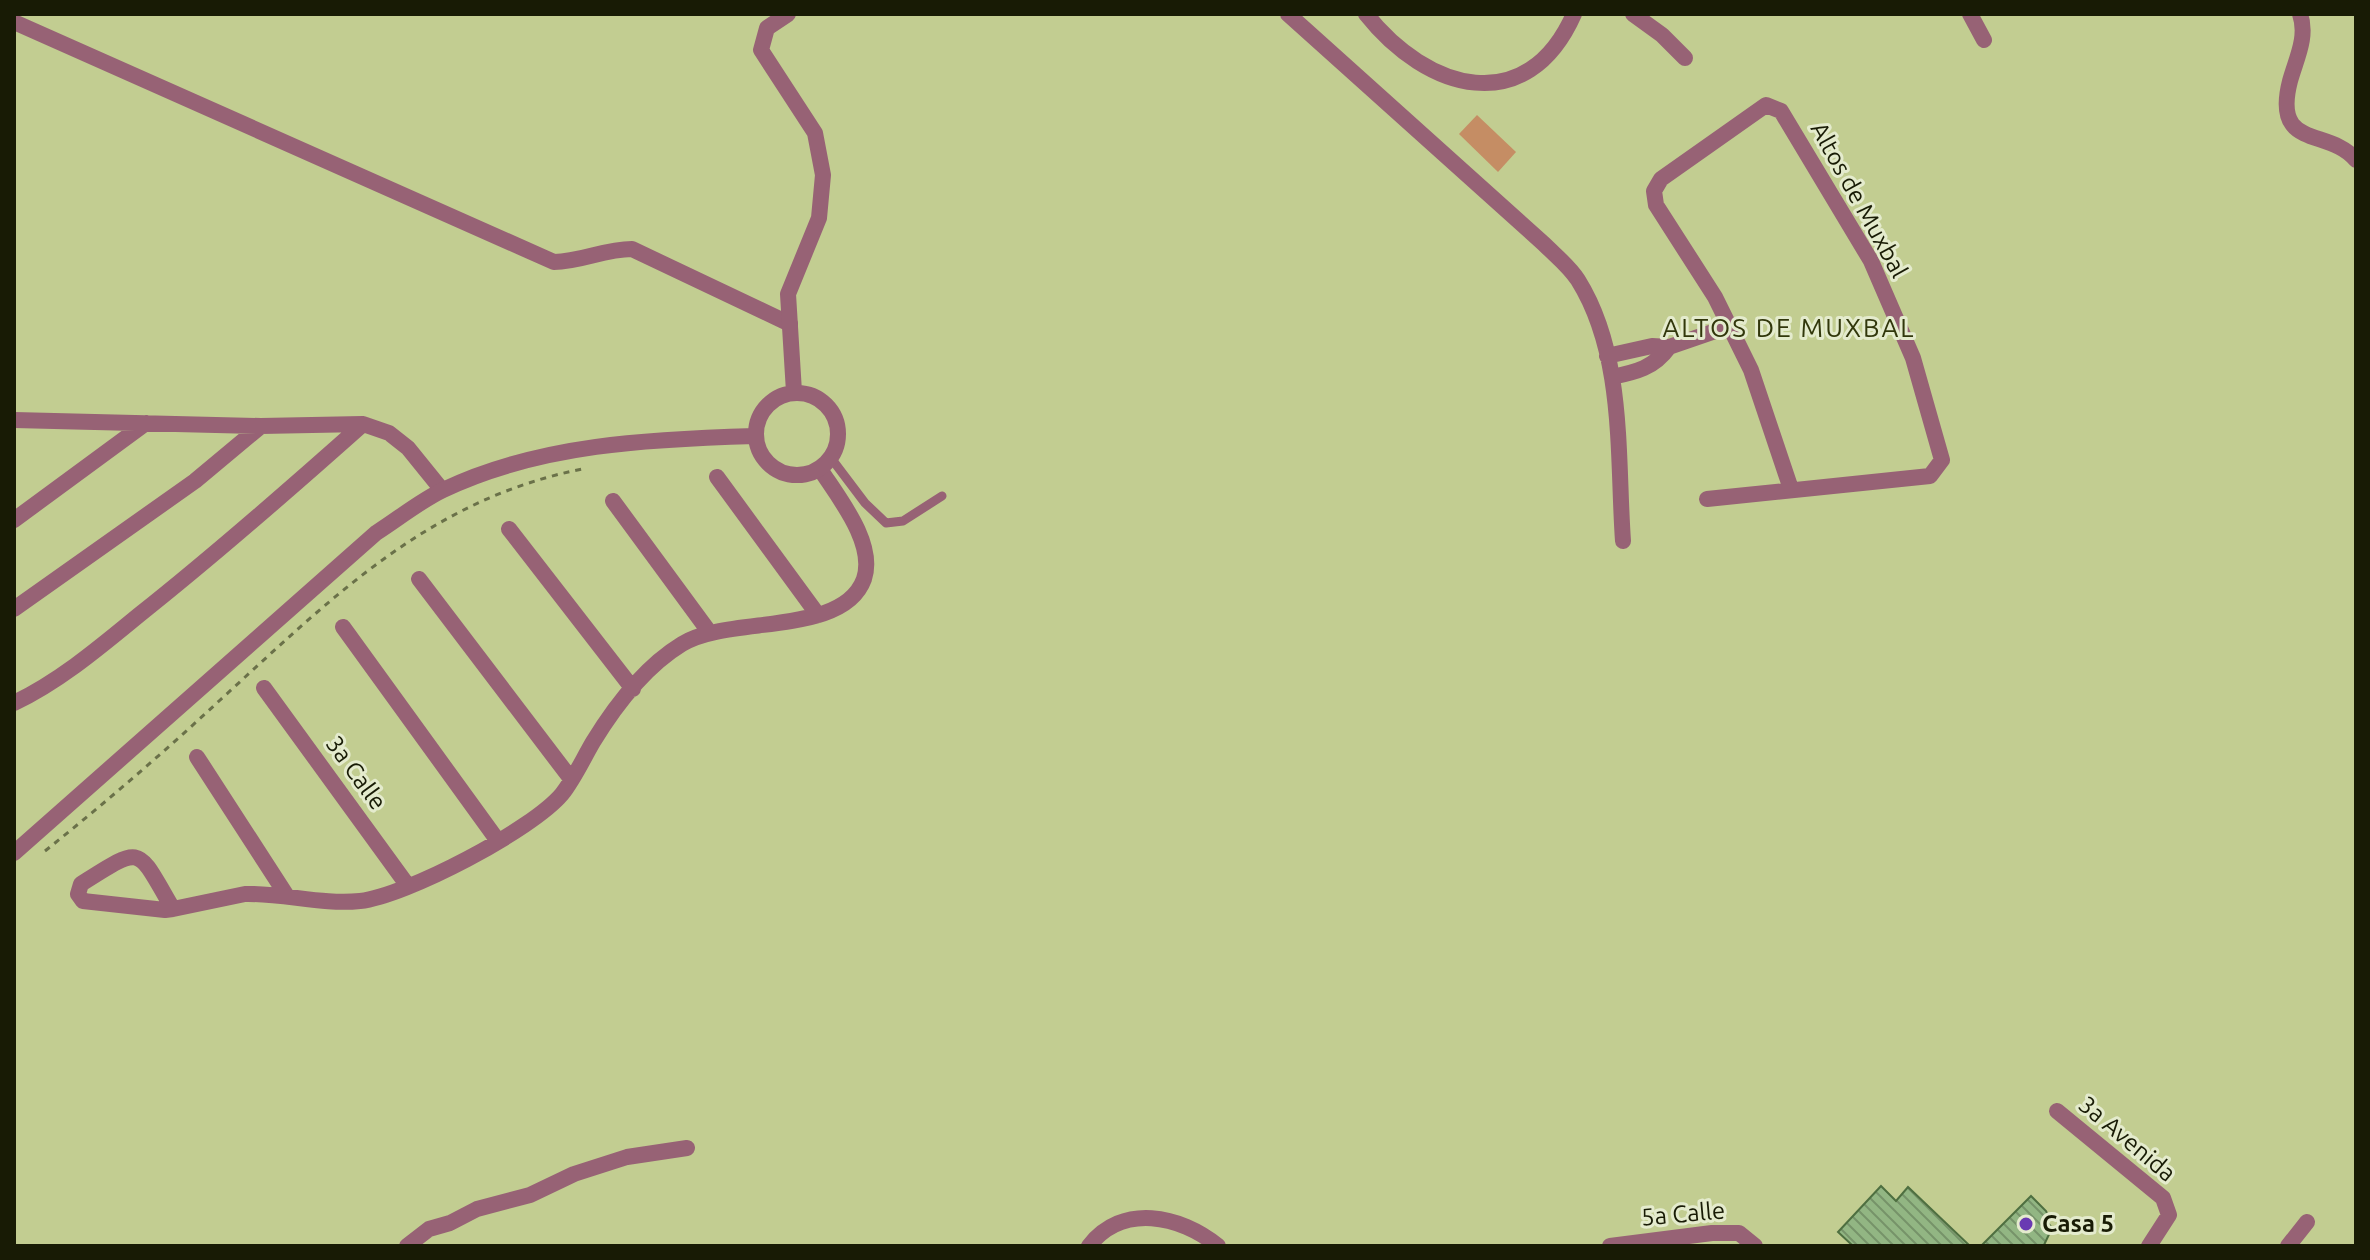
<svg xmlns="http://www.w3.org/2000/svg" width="2370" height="1260" viewBox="0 0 2370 1260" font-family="Ubuntu,sans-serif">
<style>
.park{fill:#c58d64}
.building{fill:url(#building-back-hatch);stroke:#4e6f40;stroke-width:2}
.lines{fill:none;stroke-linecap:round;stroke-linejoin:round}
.path{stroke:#6a7149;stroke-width:3;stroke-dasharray:6 6;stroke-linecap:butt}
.service{stroke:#976275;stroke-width:9}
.minor{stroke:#976275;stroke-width:16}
.tertiary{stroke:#976275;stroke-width:16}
.poi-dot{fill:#693ab2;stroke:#e4ebcd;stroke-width:3}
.labels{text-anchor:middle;stroke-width:6;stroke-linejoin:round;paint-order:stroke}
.street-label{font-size:24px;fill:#181b05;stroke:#e4ebcd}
.poi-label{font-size:24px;font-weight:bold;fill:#181b05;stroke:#e4ebcd;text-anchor:start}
.neighbourhood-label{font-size:26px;letter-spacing:2px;fill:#31370b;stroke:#e4ebcd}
</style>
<defs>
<pattern id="building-back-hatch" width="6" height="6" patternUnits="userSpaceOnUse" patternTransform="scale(2)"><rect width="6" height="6" fill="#92b683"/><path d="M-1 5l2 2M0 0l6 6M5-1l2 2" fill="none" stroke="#769369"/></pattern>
</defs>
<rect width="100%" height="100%" fill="#c2cd91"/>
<path class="park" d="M 1477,115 L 1516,152 L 1498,172 L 1459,134 Z"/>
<path class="building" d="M 1881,1186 L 1896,1201 L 1908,1187 L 1970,1246 L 1853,1246 L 1838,1232 Z
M 2031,1196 L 2046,1211 L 2049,1217 L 2046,1220 L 2052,1228 L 2044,1245 L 1981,1246 Z"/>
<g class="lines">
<path class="path" d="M 45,851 C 105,803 163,753 219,701 C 333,597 430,498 587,468"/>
<path class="service" d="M 831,458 L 865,503 L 886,523 L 903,521 L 942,496"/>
<path class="minor" d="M 1288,14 L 1544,244 C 1556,256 1569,266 1578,280 C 1625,355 1617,457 1623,541
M 1366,14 C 1427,91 1527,120 1574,14
M 1633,14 L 1662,35 L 1685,58
M 1970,14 L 1984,40
M 2300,14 C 2308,37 2296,59 2290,81 C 2272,151 2329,127 2356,160
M 14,22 L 554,262 C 581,262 604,249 632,249 L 790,324
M 1607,356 L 1652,346 L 1669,347 L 1730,326
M 1612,377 C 1636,372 1654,368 1669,347
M 14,420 L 261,426 L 363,424 L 389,433 L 408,448 L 442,490
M 717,477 L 818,615
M 1707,499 L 1930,476 L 1942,460 L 1913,358 L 1871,261 L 1781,111 L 1766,105 L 1661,179 L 1654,191 L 1656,205 L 1715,297 L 1751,370 L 1791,489
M 613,501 L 710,633
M 14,520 L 146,423
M 509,529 L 633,689
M 419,579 L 571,779
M 14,609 L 195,481 L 261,426
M 343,627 L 498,841
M 264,688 L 408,886
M 14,703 C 60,681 100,647 139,615 C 216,554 290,489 363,424
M 197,757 L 287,896
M 173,909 C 136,846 144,844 81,884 L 78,894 L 83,901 L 165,910 L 173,909 L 245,894 C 283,893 322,905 360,901 C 406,896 532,830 562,794 C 574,779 583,759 593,742 C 615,706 646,666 682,644 C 728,615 843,637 864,579 C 876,543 838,497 820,469
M 2057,1111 L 2163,1198 L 2169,1215 L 2149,1246
M 407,1246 L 429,1229 L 450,1223 L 477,1209 L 530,1195 L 574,1174 L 627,1157 L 687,1148
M 1089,1246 C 1122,1203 1180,1215 1218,1246
M 1610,1246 L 1712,1233 L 1739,1233 L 1755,1246
M 2288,1246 L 2307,1222"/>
<path class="tertiary" d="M 788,14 L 767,28 L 761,50 L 815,133 L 823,175 L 819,218 L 788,294 L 794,392
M756 434a41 41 0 1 1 82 0a41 41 0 1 1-82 0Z
M 14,853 L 376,533 C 398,519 420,501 443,490 C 539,444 651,439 755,436"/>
</g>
<circle class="poi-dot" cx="2026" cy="1224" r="8"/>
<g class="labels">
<g class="street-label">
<text transform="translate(1859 200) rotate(61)" y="8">Altos de Muxbal</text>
<text transform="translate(356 773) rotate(54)" y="8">3a Calle</text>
<text transform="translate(2127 1139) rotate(40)" y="8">3a Avenida</text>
<text transform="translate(1683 1214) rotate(-5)" y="8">5a Calle</text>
</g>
<g class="poi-label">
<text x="2042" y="1232">Casa 5</text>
</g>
<g class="neighbourhood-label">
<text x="1789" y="337">ALTOS DE MUXBAL</text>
</g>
</g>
<rect width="2370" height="1260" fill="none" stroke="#181b05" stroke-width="32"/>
</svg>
